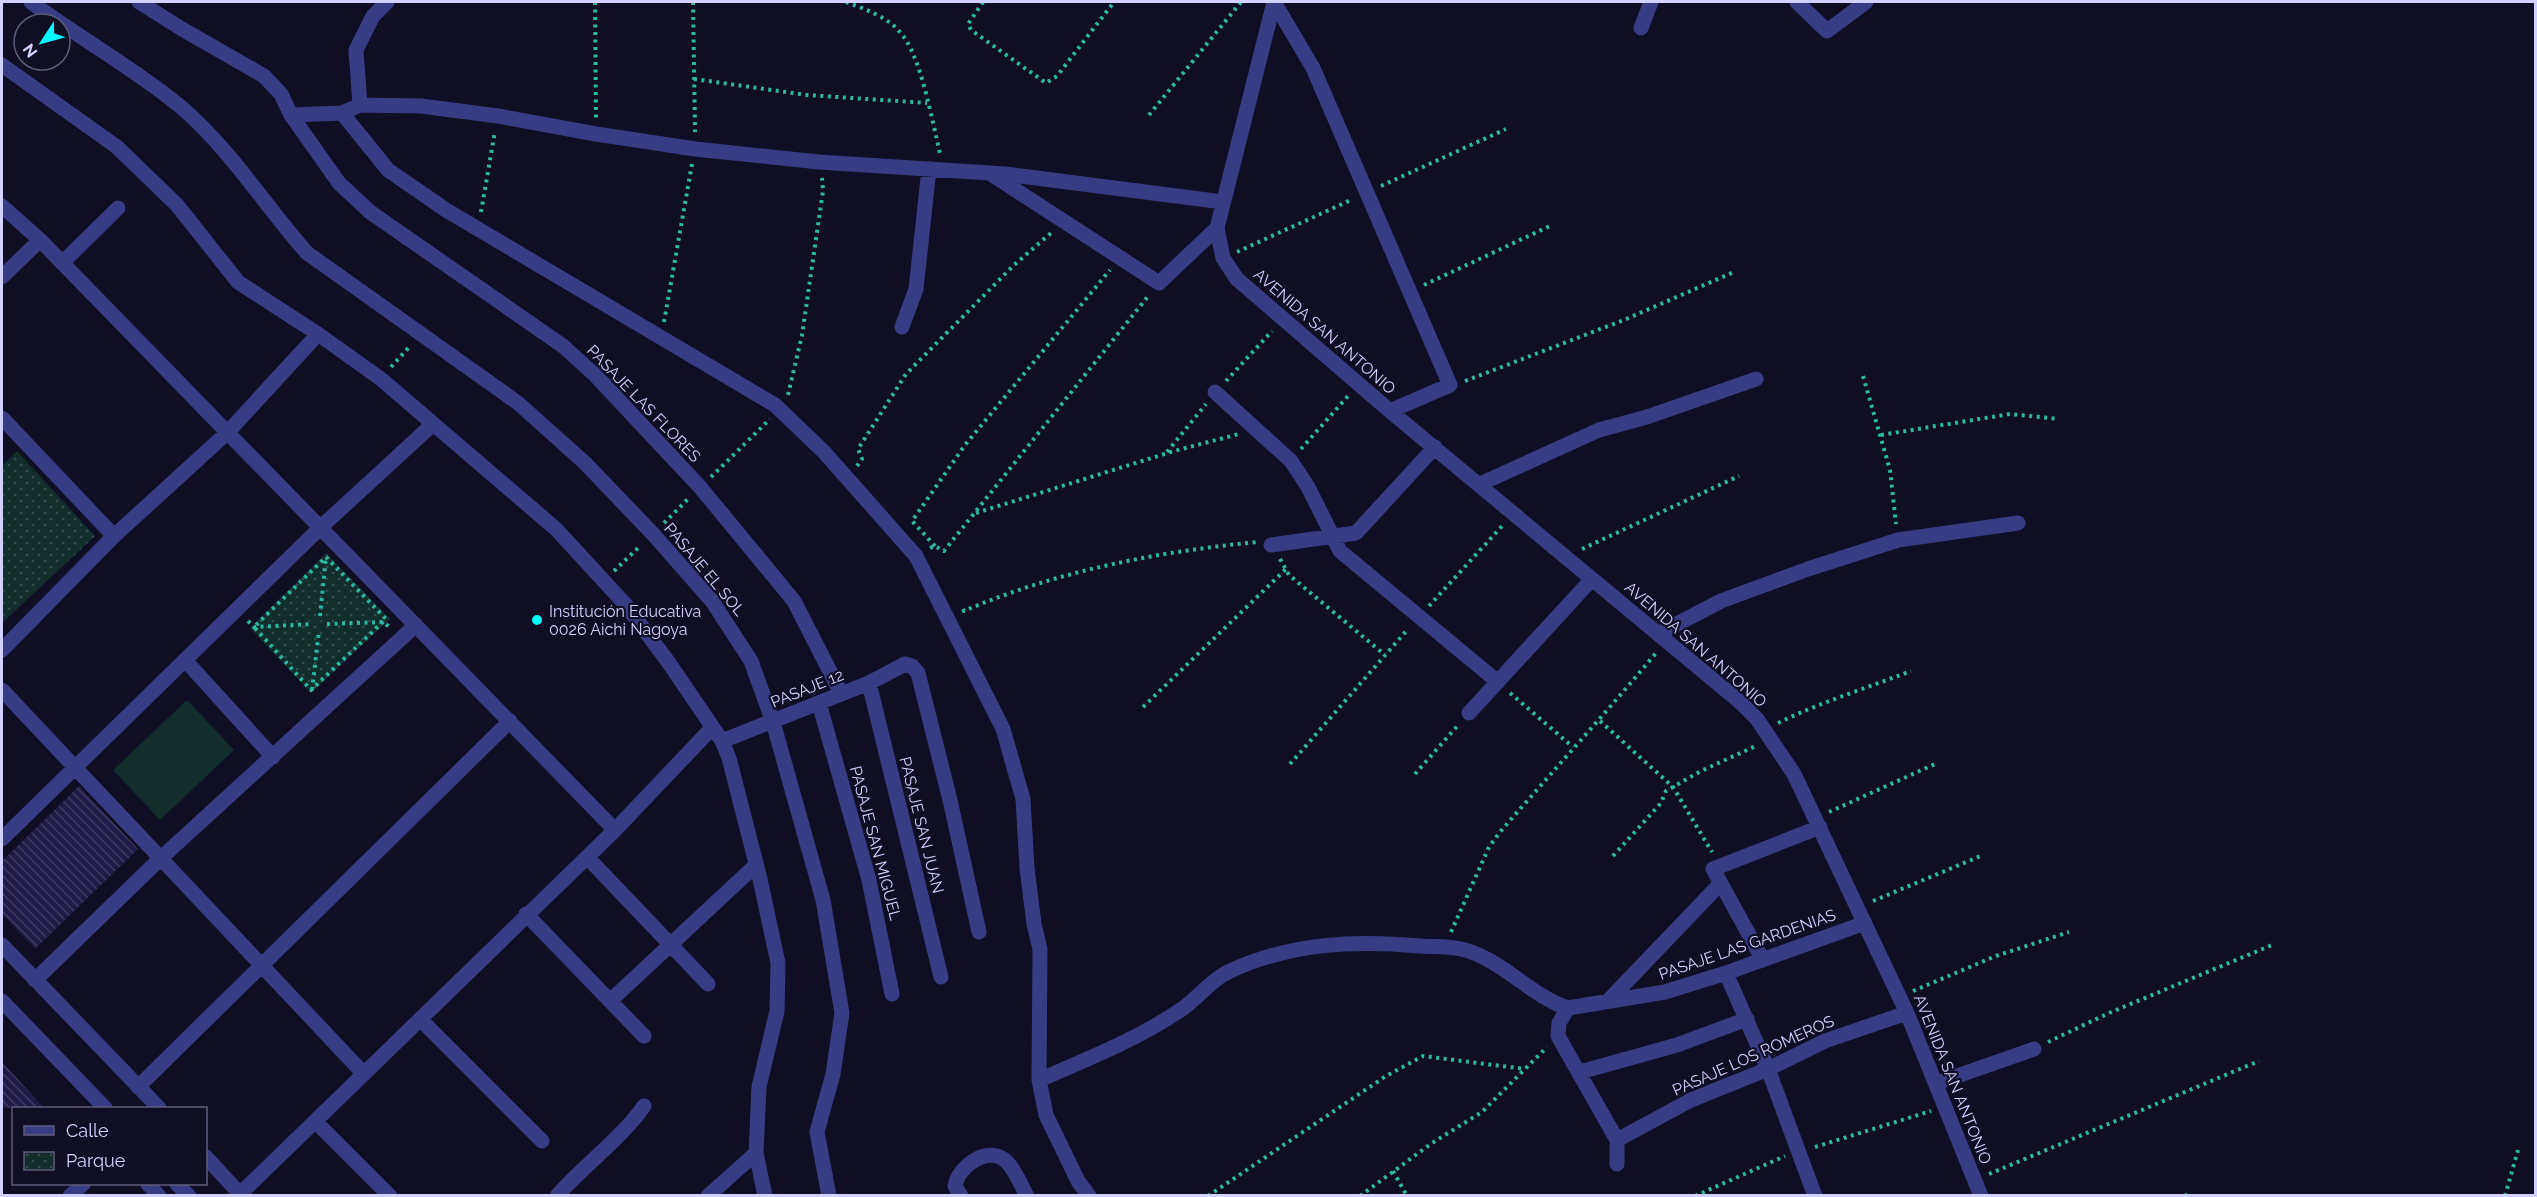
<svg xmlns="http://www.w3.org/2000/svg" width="2537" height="1197" viewBox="0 0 2537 1197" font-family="Raleway,sans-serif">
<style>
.grass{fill:#112e2b}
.park{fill:url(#park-dots)}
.building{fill:url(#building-back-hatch)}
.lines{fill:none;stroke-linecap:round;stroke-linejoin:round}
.path{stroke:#2db8a4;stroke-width:4;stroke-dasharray:3 4.5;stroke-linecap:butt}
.minor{stroke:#383c84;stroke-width:15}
.poi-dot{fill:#00f8fc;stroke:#100e24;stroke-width:2}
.labels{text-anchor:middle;stroke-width:4.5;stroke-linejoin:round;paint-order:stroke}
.street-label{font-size:16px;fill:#d3d1ff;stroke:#100e24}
.poi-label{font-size:16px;fill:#d3d1ff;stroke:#100e24;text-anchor:start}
</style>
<defs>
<pattern id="park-dots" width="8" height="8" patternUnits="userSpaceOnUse" patternTransform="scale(1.5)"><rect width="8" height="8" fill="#112e2b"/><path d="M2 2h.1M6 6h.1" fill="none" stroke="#334b4b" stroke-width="1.8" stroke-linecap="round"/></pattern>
<pattern id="building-back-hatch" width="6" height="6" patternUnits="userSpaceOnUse" patternTransform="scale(1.5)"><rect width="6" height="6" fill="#1f1a46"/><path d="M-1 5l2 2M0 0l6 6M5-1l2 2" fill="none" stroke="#3f3a62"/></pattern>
</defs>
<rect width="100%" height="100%" fill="#100e24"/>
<path class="grass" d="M 187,700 L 234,750 L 160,820 L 113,770 Z"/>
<path class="park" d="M 17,451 L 95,536 L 2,623 L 2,466 Z
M 326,553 L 390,619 L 311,693 L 250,628 Z"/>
<path class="building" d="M 79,786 L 138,849 L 35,949 L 2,914 L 2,861 Z
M 2,1062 L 44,1108 L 2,1108 Z"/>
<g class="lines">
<path class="path" d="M 595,2 L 596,119
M 693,2 L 695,132
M 846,2 C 864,9 886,16 899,31 C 921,53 932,122 940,153
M 983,2 L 968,24 L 971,30 L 1046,83 L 1057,76 L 1114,2
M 694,79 L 807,95 L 927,103
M 1149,115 L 1241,2
M 1381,186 L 1506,129
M 481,212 L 495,131
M 1237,252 L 1353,199
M 1424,285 L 1552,225
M 664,322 L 692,164
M 391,367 L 410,346
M 1863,376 L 1890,470 L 1896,524
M 1226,381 L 1272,331
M 1465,381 L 1624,320 L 1734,272
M 788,395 L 802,335 L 823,191 L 822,178
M 1881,435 L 2010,414 L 2059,419
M 1301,449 L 1348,396
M 1167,452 L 1206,404
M 857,466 L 862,459 L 858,449 L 906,374 L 1014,265 L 1051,233
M 711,477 L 770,419
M 976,513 L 1174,451 L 1239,434
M 664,523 L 688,499
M 935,546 L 912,521 L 965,445 L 1110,270
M 930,548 L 935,546 L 944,551 L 1149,295
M 1582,549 L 1739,476
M 326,557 L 386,619 L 311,690 L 254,627 Z
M 1280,559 L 1289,575 L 1385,655
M 614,571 L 641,545
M 1429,606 L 1503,525
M 963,609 L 964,611 C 1057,571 1156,552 1257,542
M 320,616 L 326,557
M 248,621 L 254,627 L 313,624
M 327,624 L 384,622 L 390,628
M 312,690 L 319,631
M 1510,693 L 1573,747
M 1143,707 L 1286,569
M 1600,721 L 1673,787 L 1712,852
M 1778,723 C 1821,702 1867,688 1911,671
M 1290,764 L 1408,629
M 1415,774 L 1459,724
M 1829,812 L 1935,764
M 1613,856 L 1661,803 L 1666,791 L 1701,771 L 1758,745
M 1873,901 L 1983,855
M 1451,932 L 1489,847 L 1500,832 C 1552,772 1605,714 1656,653
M 1913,991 L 1996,956 L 2069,932
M 2048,1042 L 2109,1013 L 2272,945
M 1815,1147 L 1931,1111
M 1393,1171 L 1407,1196
M 1989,1174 L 2259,1061
M 1208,1196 L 1386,1076 L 1423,1056 L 1525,1069
M 1360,1196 L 1432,1143 L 1482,1112 L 1547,1047
M 1695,1196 L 1785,1156
M 2185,1196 L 2188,1194
M 2505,1196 L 2518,1150"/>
<path class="minor" d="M 31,2 C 79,38 134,68 181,107 C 230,149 264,204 307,253 L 518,403 L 585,463 L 653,534 L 712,601 L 751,661 L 773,722 L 823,900 L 842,1013 L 833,1074 L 817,1132 L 829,1196
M 139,2 L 182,29 L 264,76 L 281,94 L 291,115 L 339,183 L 370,212 L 563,346 L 596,376 L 700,487 L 794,601 L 841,693
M 1274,2 L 1217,228 L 1223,258 L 1237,279 L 1390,411 L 1740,702 L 1757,719 L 1794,774 L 1907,1013 L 1981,1196
M 1274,2 L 1313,68 L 1450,385 L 1390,411
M 1797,2 L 1827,31 L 1866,2
M 1641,28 L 1651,2
M 2,65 L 117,147 L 177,205 L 238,282 L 318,334 L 381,379 L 556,529 L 625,604 L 669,663 L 722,741 L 729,758 L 760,879 L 778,963 L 777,1011 L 759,1087 L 756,1153 L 765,1196
M 360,105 L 356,50 L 373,16 L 387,2
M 342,113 L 388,170 L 446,210 L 775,405 L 824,452 L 916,556 L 1003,729 L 1023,799 L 1027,868 L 1034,924 L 1040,949 L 1039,1080 L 1046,1115 L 1078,1181 L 1089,1196
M 291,115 L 342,113 L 360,105 L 421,106 L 498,116 L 596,134 L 695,149 L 819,162 L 1005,174 L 1223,202
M 991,174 L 1159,283 L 1217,228
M 2,206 L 40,240 L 615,830
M 62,263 L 118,208
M 2,277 L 40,240
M 902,327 L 916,289 L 929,169
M 1215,392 L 1291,461 L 1308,487 L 1340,551 L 1498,682
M 2,418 L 114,536
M 1480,484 L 1599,430 L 1647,417 L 1756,379
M 1271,545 L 1356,533 L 1435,447
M 1658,634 L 1721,601 L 1808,569 L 1898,540 L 2018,523
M 2,650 L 114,536 L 228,432 L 318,334
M 185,660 L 273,757
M 869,683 L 941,977
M 2,690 L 364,1074
M 819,703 L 869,880 L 892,994
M 1469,713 L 1592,579
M 722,741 L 869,683 L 905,664 L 912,666 L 918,673 L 950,800 L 979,932
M 2,839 L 321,527 L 433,424
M 587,857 L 708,984
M 526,914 L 644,1036
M 2,945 L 159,1108
M 1763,960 L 1713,869 L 1820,827
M 1726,973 L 1768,1069 L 1815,1196
M 35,980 L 161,858 L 416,625
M 2,1001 L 105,1108
M 610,1001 L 756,865
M 1608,1001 L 1720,884
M 1568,1008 L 1559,1023 L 1558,1036 L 1617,1140 L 1617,1164
M 420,1019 L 542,1141
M 1580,1072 L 1677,1045 L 1747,1019
M 1039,1080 C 1088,1059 1138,1039 1182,1009 C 1198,998 1211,980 1228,972 C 1289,943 1354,940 1420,946 C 1433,947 1448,946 1461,949 C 1501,958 1530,996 1568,1008 L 1665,992 L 1726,973 L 1865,923
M 1937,1083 L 2034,1049
M 138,1087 L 510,721
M 315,1121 L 390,1196
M 1617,1140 L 1691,1100 L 1768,1069 L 1825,1041 L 1907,1013
M 206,1157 L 240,1194
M 148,1184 L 159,1196
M 177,1184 L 189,1196
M 70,1196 L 83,1184
M 238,1196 L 615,830 L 712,728
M 557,1196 C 585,1164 620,1140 644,1106
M 708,1196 L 756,1153
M 961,1196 L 955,1186 C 958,1166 990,1143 1008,1163 C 1016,1172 1021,1185 1027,1196"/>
</g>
<circle class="poi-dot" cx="537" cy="620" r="6"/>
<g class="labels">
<g class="street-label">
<text transform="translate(1325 331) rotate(41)" y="6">AVENIDA SAN ANTONIO</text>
<text transform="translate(644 403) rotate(46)" y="6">PASAJE LAS FLORES</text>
<text transform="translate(705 569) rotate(50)" y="6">PASAJE EL SOL</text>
<text transform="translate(1696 644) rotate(41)" y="6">AVENIDA SAN ANTONIO</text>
<text transform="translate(807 688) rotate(-22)" y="6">PASAJE 12</text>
<text transform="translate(922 825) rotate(76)" y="6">PASAJE SAN JUAN</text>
<text transform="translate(876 843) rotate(75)" y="6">PASAJE SAN MIGUEL</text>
<text transform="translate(1747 944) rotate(-19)" y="6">PASAJE LAS GARDENIAS</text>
<text transform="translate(1753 1055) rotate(-24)" y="6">PASAJE LOS ROMEROS</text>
<text transform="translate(1953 1079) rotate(68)" y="6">AVENIDA SAN ANTONIO</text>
</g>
<g class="poi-label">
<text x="549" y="617">Institución Educativa<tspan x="549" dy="18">0026 Aichi Nagoya</tspan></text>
</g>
</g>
<rect width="2537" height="1197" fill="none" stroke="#d3d1ff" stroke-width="6"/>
<rect x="12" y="1107" width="195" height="78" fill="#100e24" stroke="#5e5c7c" stroke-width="1.5"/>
<rect x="24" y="1126" width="30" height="9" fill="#383c84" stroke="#5e5c7c" stroke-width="1.5"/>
<text x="66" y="1137" font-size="18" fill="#d3d1ff">Calle</text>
<rect x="24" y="1152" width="30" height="18" fill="url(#park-dots)" stroke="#5e5c7c" stroke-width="1.5"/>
<text x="66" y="1167" font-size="18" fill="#d3d1ff">Parque</text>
<g transform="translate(42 42) rotate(234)"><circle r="28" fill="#100e24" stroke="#5e5c7c" stroke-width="1.5"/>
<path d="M0-4.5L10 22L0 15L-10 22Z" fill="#00f8fc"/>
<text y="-9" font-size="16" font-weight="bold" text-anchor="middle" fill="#d3d1ff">N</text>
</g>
</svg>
